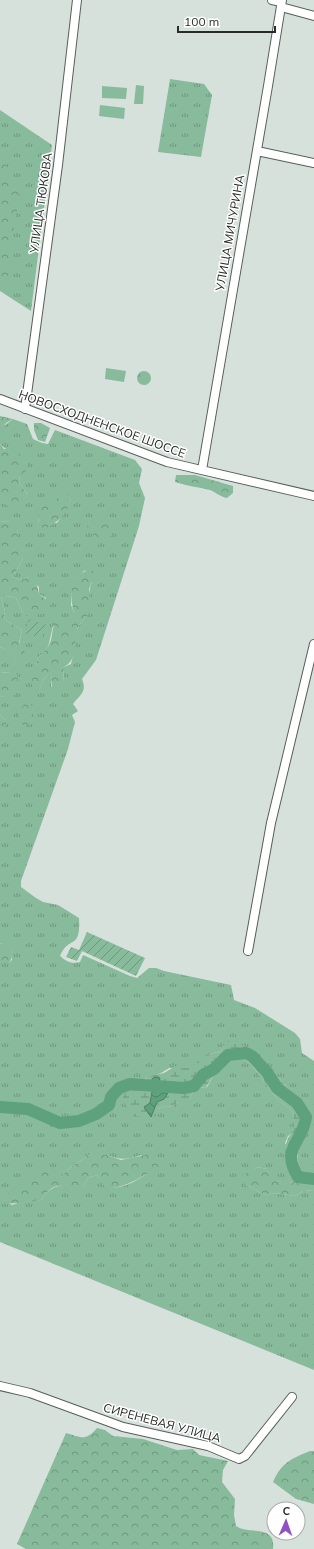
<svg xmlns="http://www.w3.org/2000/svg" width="314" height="1549" viewBox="0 0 314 1549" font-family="Mulish,sans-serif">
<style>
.grass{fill:url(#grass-tufts);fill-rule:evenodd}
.forest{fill:url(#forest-crowns)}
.wetland{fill:url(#wetland-marsh);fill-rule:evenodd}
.garden{fill:url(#garden-furrows)}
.pitch{fill:#88ba9c}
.water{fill:url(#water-waves);stroke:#4d7e63}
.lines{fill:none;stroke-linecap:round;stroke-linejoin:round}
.river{stroke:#5da27c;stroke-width:12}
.minor-casing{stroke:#565f59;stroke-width:10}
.minor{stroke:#fff;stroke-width:8}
.labels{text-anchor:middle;stroke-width:3;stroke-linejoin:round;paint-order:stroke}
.street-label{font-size:12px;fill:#272b29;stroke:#fff}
</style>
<defs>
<pattern id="grass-tufts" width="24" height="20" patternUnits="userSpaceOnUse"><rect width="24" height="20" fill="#88ba9c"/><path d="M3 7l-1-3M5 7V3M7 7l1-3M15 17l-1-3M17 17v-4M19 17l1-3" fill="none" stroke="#6f977f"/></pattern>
<pattern id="forest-crowns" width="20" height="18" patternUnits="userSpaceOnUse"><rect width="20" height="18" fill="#88ba9c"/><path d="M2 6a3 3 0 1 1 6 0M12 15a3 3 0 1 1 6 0" fill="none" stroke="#6f977f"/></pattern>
<pattern id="wetland-marsh" width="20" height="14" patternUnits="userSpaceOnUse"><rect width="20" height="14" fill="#88ba9c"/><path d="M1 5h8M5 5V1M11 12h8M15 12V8" fill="none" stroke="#6f977f"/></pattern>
<pattern id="garden-furrows" width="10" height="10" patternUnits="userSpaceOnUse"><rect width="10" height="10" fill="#88ba9c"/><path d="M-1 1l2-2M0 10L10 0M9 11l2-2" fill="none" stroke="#6f977f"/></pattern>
<pattern id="water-waves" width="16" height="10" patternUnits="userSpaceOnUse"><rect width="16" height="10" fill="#5da27c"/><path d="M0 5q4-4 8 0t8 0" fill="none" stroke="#4d8466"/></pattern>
</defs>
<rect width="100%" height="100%" fill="#d7e1db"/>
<path class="grass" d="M 170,79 L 204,84 L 212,95 L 201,157 L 158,152 Z
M 0,110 L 52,145 L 31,311 L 0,291 Z
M137 378a7 7 0 1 1 14 0a7 7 0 1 1-14 0Z
M 13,419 L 27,424 L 33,439 L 42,443 L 48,444 L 55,430 L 135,460 L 142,469 L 139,483 L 145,498 L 139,526 L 96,660 L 82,679 C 87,692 81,694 73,704 L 78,711 L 72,715 L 75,722 L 68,749 L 21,881 L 21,887 L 36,898 L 43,902 L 58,905 L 79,918 C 81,951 69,935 60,956 C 67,962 71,964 80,962 L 83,955 L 130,976 L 137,978 L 149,968 L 156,968 L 164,971 L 231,985 L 234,1000 L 255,1008 L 295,1033 L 300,1039 L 302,1053 L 314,1061 L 314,1181 L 300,1180 L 290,1183 L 281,1183 L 272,1177 L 267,1169 L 257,1167 L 249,1173 L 246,1185 L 265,1195 L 275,1193 L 295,1196 L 303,1191 L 314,1190 L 314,1370 L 0,1242 L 0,963 L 9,963 L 12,960 L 12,951 L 2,943 L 0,944 L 0,733 L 6,720 L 0,715 L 0,697 L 15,694 L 10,673 L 0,672 L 0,647 L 12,652 L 16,659 L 22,630 L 4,619 L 5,611 L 1,598 L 8,596 L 16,598 L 22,611 L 28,616 L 42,613 L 46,598 L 39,594 L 39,587 L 29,577 L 20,580 L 13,577 L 23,558 L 23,551 C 16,544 16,539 18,531 L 10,521 L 0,522 L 0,501 L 5,503 L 23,500 L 27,494 L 19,482 L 22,459 C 16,451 7,452 0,444 L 0,429 ZM 71,498 L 69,505 L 57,523 L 38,524 L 39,517 L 56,502 ZM 85,570 L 92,582 C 87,593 90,605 87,617 C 72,626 76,648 71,664 L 64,667 L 63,682 L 51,687 L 52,679 L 51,675 L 48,675 L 43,680 L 38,693 L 36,666 L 38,658 L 48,647 L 53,626 L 70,618 L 74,612 L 71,605 L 73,578 L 80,575 ZM 224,1045 L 242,1046 L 261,1057 L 308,1112 C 314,1133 290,1148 300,1167 L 285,1143 L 288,1136 L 294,1131 L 294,1116 L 290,1109 L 278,1100 L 251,1064 L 245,1060 L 230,1060 L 214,1075 L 207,1087 L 199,1088 L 193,1092 L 190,1099 L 178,1102 L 172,1107 L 165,1106 L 158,1109 L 137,1080 C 144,1081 163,1073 169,1068 L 190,1069 L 207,1055 L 221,1051 ZM 92,1153 C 115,1154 116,1164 141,1155 L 148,1173 C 131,1184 110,1198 97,1175 L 88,1178 L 83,1187 C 63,1185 53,1182 41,1200 L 21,1202 L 12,1205 L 2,1199 L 11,1193 L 61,1177 C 68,1167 81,1161 92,1153 Z"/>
<path class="forest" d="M 0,155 L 6,156 L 7,178 L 23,177 L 9,256 L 8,291 L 0,287 Z
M 0,416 L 13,419 L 6,423 L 0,431 Z
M 34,423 L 41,423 L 50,428 L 45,442 L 38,440 L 34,430 Z
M 0,444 L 4,449 L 12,449 L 28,463 L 26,471 L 20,475 L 19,482 L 27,494 L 19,508 L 11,508 L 0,501 Z
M 176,475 L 195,475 L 233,486 L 233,493 L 227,498 C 220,497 216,492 210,490 C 198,487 187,486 175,482 Z
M 66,493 L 71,498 C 68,514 57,523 44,529 L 38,524 L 39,517 L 36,510 L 48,502 L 56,502 L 58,494 Z
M 108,518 L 114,522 L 111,536 L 94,548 L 90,542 L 95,536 L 89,532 L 87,525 L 93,521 Z
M 10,521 L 17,524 C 20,536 13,540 23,551 L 23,558 L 13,577 L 20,580 L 29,577 L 36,581 L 39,594 L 51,603 L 49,610 L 35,616 L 27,616 L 22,611 L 16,598 L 8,596 L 1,598 L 5,611 L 4,619 L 22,630 L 19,643 L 27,655 L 23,661 L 16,659 L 11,652 L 0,647 L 0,522 Z
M 91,568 L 95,574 L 89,589 L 90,611 L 87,617 C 67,629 84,656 64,667 L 63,682 L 60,689 L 53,692 C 51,686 53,681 51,675 L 48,675 L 43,680 L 38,694 L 32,688 L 32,680 L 38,658 L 48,647 L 51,640 L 55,618 L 69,618 L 74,612 C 70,602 74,594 69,583 L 73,578 Z
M 0,672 L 17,674 L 19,688 L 15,695 L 0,697 Z
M 27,699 C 34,705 34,715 33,723 L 26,726 L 19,723 L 17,716 Z
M 0,715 L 6,720 L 5,727 L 0,733 Z
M 6,942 L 9,943 C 12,949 14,957 9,963 L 0,963 L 0,944 Z
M 92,1153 L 101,1153 L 121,1160 L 151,1154 L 159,1159 L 164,1168 L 158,1175 L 148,1173 C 138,1179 112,1195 102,1184 C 100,1181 99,1178 97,1175 L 88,1178 L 83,1187 L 73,1189 C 58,1182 50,1186 41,1200 C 29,1201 15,1205 3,1203 L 2,1199 L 16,1186 L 42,1171 L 61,1177 C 68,1167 81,1161 92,1153 Z
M 257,1167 L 267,1169 L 273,1177 L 281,1183 L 290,1183 L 300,1180 L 314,1181 L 314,1190 L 303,1191 L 295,1196 L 275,1193 L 265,1195 L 246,1185 L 240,1177 Z
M 97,1428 L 105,1430 L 113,1436 L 143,1439 L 177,1450 L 193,1449 L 199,1455 L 228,1461 L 223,1470 L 222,1482 L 235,1499 L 234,1515 L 236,1526 C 249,1535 276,1524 273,1549 L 26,1549 L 17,1544 L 66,1433 C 81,1437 85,1442 97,1428 Z
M 310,1451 L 314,1451 L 314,1504 L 296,1499 L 273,1482 C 282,1462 291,1459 310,1451 Z"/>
<path class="wetland" d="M 229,1040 L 236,1042 L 261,1057 L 308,1112 L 310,1119 L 303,1141 L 299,1146 L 296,1160 L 304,1172 L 297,1175 L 290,1172 C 284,1158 282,1142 294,1130 L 294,1116 L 290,1109 L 278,1100 L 251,1064 L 245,1060 L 230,1060 L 214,1075 L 206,1087 L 199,1088 L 193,1092 L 190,1099 L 185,1104 L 178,1102 L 172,1107 L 165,1106 L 158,1109 L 156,1116 L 149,1118 L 135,1116 L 125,1104 L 123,1097 L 130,1084 L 137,1080 L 144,1081 L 150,1076 L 164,1073 L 177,1065 C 190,1074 194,1062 205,1056 C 210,1053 216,1053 221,1051 L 224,1045 ZM 153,1078 L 163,1084 L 183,1088 L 170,1090 L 157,1102 L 151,1116 L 144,1107 L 150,1103 Z"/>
<path class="garden" d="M 29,619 L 47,625 L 42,638 L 24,633 Z
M 87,932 L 145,958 L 136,976 L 82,951 L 77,961 L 66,957 L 71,947 L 79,950 Z"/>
<path class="pitch" d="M 136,85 L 144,86 L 143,104 L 134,104 Z
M 102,86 L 127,88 L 126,99 L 102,98 Z
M 100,105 L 125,108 L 124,119 L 99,116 Z
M 106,368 L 126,371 L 124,382 L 105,379 Z"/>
<path class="water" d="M 156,1077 L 160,1078 L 159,1082 L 184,1087 L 170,1090 L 164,1099 L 157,1102 L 151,1117 L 144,1107 L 150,1103 L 152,1091 L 149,1084 L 153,1078 Z"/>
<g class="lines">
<path class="river" d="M 0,1107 L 28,1109 L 60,1123 L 79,1121 L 96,1114 L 109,1105 L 111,1097 L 119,1088 L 130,1084 L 183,1088 L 194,1086 L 203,1075 L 214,1069 L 228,1055 L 246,1053 L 252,1056 L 267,1072 L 277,1088 L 297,1103 L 306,1117 C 303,1143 280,1147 298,1177 L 314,1179"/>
<g class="minor-casing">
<path id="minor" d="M 272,0 L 281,2
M 281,7 L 314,16
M 257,151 L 314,163
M 0,399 L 167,462 L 314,496
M 25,409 L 58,165 L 77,0
M 202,470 L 268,86 L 282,0
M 248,951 L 271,823 L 314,644
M 0,1386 L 30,1393 L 123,1427 L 208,1446 L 239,1459 L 245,1456 L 292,1397"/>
</g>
<use href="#minor" class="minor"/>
</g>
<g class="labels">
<g class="street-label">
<text transform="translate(41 203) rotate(-82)" y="4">УЛИЦА ТЮКОВА</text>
<text transform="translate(230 233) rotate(-80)" y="4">УЛИЦА МИЧУРИНА</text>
<text transform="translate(102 424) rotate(20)" y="4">НОВОСХОДНЕНСКОЕ ШОССЕ</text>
<text transform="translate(162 1423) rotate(15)" y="4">СИРЕНЕВАЯ УЛИЦА</text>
</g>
</g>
<g transform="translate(286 1521) rotate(2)"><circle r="19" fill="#ffffff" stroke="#a9aaa9"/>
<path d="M0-3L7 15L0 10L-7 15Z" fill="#9350c5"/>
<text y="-6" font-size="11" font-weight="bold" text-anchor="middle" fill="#272b29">С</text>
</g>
<path d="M178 26v6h97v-6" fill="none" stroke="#272b29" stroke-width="2"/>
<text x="184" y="26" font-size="12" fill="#272b29" stroke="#ffffff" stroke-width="3" paint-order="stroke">100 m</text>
</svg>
